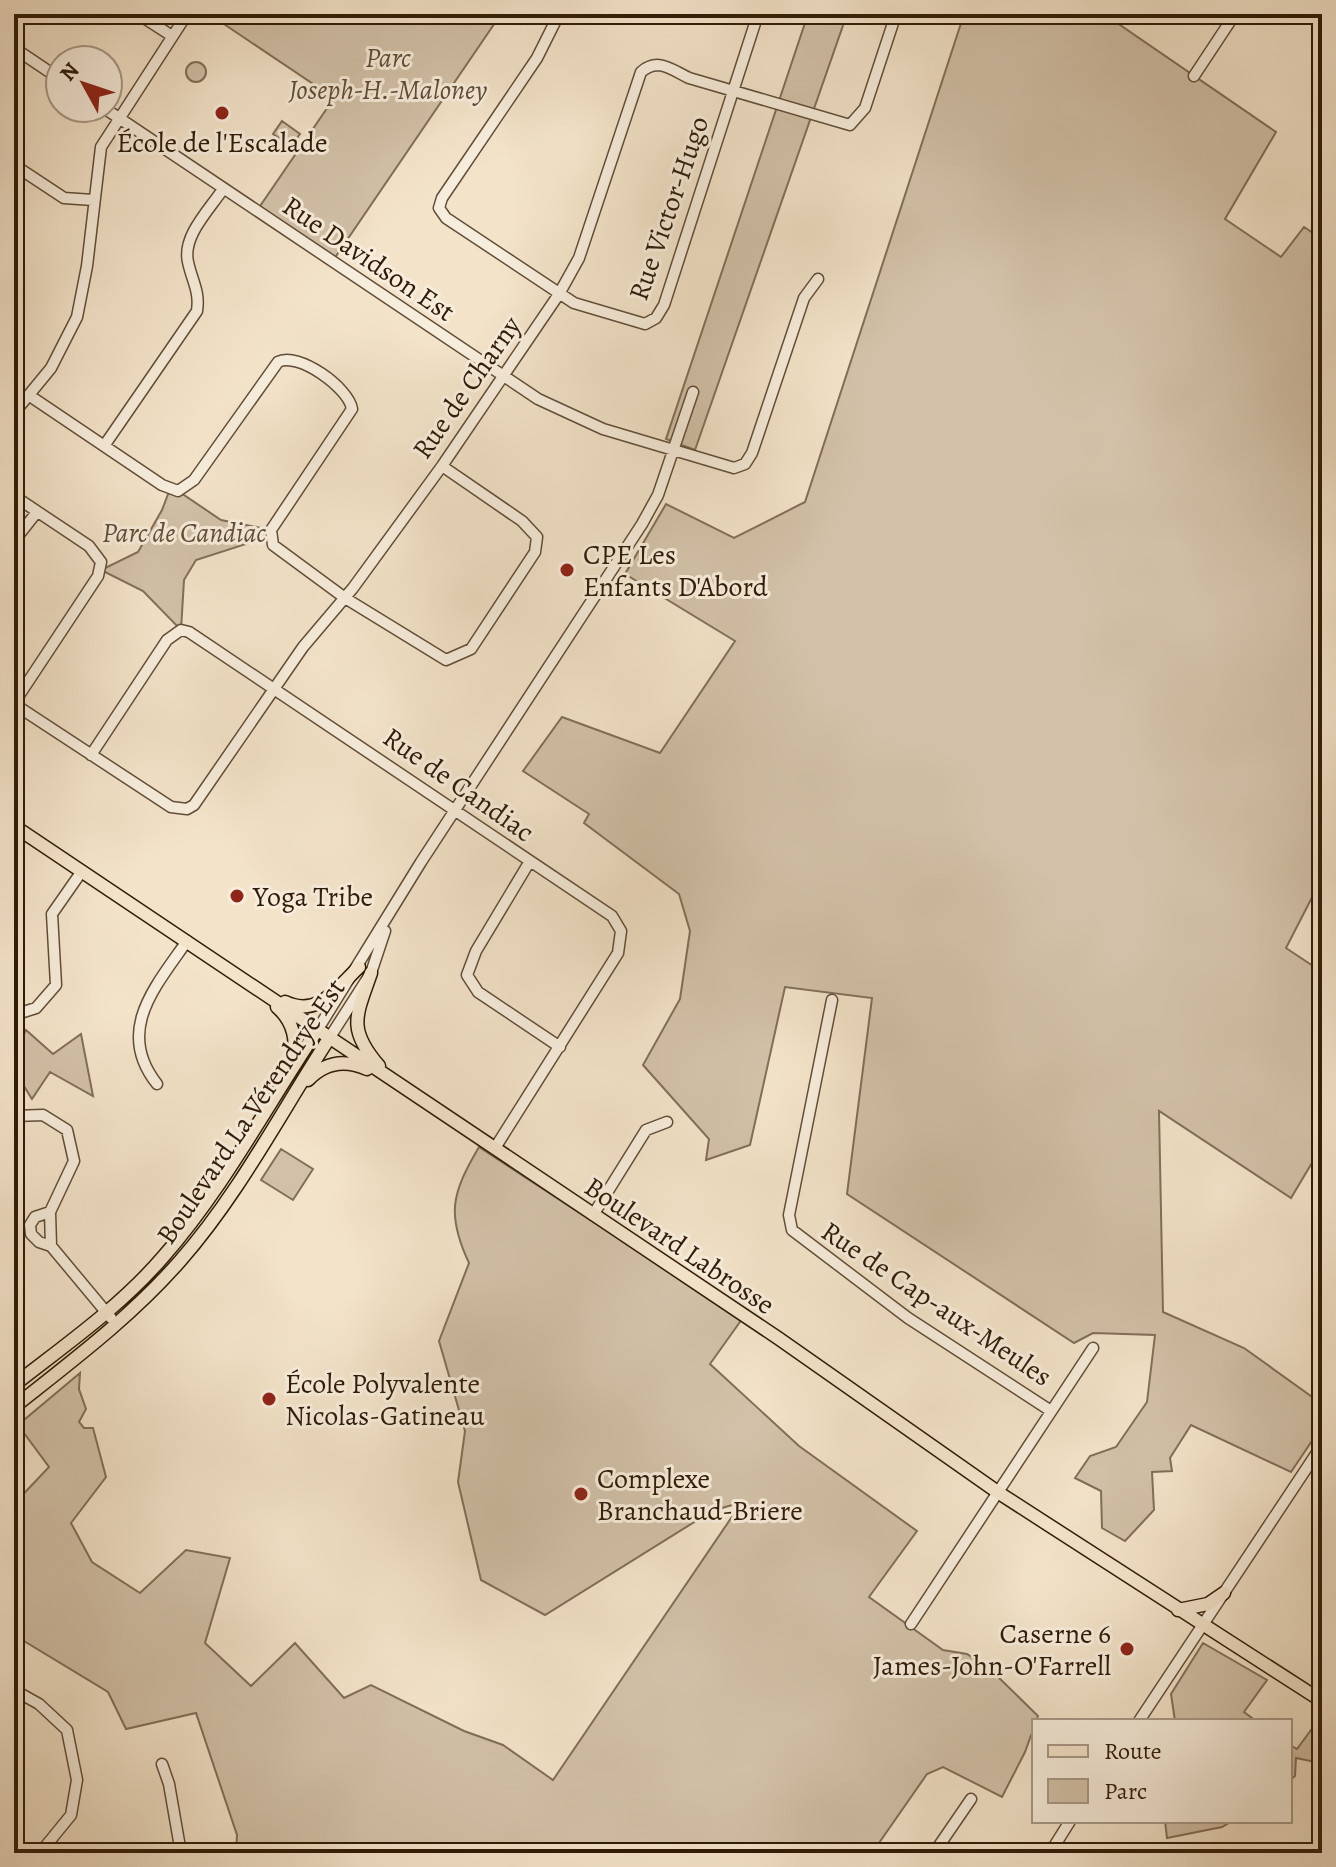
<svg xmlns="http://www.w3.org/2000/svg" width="1336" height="1867" viewBox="0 0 1336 1867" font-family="Alegreya,serif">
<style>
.green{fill:#d2c1a8;stroke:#816e58;stroke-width:2}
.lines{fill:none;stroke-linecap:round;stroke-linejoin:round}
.minor-casing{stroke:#614d38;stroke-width:13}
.major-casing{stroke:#301b07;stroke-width:15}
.minor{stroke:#f7eddc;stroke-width:10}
.major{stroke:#f3e3c9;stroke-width:12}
.poi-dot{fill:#8f2418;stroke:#f7eddc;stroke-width:3}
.labels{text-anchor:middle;stroke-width:6;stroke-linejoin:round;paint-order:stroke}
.park-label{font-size:28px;font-style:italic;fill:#614d37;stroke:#f7eddc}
.poi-label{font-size:28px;fill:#301b07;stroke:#f7eddc;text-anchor:start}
.street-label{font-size:28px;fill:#301b07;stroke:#f7eddc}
</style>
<rect width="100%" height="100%" fill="#f3e3c9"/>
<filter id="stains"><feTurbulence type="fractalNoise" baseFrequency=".0025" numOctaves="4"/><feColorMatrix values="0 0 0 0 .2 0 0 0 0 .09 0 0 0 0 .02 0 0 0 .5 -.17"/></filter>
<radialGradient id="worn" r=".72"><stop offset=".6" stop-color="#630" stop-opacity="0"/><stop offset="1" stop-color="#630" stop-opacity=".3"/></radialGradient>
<path class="green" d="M 209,14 L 501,14 L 332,262 L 256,212 L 334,98 Z
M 808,14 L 847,14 L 695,450 L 666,439 Z
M 964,14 L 1104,14 L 1276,132 L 1225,219 L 1281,257 L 1304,227 L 1322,239 L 1322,878 L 1286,948 L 1322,972 L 1322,1146 L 1291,1198 L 1159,1111 L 1163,1312 L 1244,1348 L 1322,1404 L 1322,1426 L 1291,1472 L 1191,1425 L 1170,1458 L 1172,1471 L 1152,1472 L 1154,1510 L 1125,1541 L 1102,1528 L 1101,1491 L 1075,1478 L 1090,1456 L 1116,1447 L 1147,1402 L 1155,1335 L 1093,1333 L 1074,1343 L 847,1194 L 872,998 L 785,987 L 750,1145 L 706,1160 L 709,1139 L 643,1065 L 680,999 L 690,931 L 679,894 L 584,823 L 589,814 L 523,771 L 562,717 L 660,753 L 735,641 L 625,574 L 666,504 L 734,538 L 805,502 Z
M186 72a10 10 0 1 1 20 0a10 10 0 1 1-20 0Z
M 282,121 L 300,134 L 291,146 L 273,134 Z
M 170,489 L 178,491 L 221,520 L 271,530 L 271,536 L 196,560 L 184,580 L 181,630 L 143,591 L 101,570 L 138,552 L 162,510 Z
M 26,1030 L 53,1054 L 81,1034 L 93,1096 L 50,1072 L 32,1099 C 13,1069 7,1062 26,1030 Z
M 479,1147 L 742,1319 L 710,1364 L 799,1446 L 917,1531 L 869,1597 L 943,1650 L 967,1654 L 992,1671 L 1038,1716 L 1025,1752 L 1002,1797 L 943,1767 L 927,1774 L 872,1853 L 236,1853 L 237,1835 L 196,1713 L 126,1729 L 108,1692 L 14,1635 L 14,1504 L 49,1467 L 18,1425 L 80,1373 L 79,1389 L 86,1409 L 79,1422 L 84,1428 L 93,1428 L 106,1477 L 71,1523 L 92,1562 L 140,1593 L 186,1550 L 230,1558 L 205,1643 L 251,1686 L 295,1643 L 344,1698 L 371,1685 L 464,1731 L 503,1745 L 553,1780 L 742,1502 L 712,1511 L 545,1615 L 481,1580 L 458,1482 L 465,1431 L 439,1341 L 469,1263 C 446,1214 452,1193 479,1147 Z
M 281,1149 L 313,1169 L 293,1200 L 261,1180 Z
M 1203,1643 L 1267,1680 L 1244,1712 L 1256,1721 L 1175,1721 L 1171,1694 Z
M 1322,1715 L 1322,1751 L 1315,1762 L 1296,1758 L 1295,1776 L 1290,1780 L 1290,1745 L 1297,1749 Z
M 1165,1821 L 1232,1821 L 1222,1827 L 1167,1838 Z"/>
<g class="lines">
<g class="minor-casing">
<path id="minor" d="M 138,14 L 172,36
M 559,14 L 537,58 L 442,198 L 439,208 L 446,218 L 574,303 L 645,324 L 656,318 L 664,305 L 758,14
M 1308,14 L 1322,22
M 14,48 L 60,79
M 1194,76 L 1235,14
M 104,108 L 538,399 L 603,429 L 734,468 L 745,464 L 752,453 L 804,298 L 818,279
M 14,165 L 64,198 L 93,200
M 30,396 L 162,485 L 178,491 L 194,480 L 278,362 C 298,351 349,388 352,409 L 271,530 L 273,545 L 345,598 L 446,660 L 471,649 L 535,552 L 537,537 L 522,521 L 442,466
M 14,413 L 51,368 L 77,317 L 87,266 L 101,147 L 187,14
M 104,446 L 197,311 C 200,291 192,281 188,262 C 182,236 210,209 223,189
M 14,496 L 89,546 L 101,562 L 98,576 L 14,703
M 14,541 L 37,512
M 14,704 L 171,807 L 187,809 L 194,805 L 303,647 L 353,588 L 442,466 L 559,294 L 579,258 L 641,72 C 658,57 672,70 689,78 L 850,125 L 865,108 L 896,14
M 91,755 L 167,640 L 181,630 L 189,632 L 612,916 L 621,931 L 618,953 L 495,1148
M 530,861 L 476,951 L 467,975 L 478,992 L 560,1047
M 832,1000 L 789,1215 L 792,1230 L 908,1318 L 1051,1411
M 14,1015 L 36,1008 L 56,985 L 52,914 L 82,871
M 318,1029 L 421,862 L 642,524 L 658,495 L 693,392
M 330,1037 L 371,973 L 385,931
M 157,1084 C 115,1031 155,987 187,941
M 14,1116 L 43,1115 L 67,1130 L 74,1161 L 50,1212 L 51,1246 L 111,1318
M 50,1212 L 35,1217 L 30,1225 L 31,1234 L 39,1242 L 51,1246
M 593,1215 L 646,1130 L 667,1122
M 911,1624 L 1093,1348
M 14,1690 L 39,1704 L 67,1730 L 77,1780 L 71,1815 L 40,1853
M 1139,1721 L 1322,1445
M 162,1764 L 169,1784 L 181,1853
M 14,1846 L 23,1853
M 934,1853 L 971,1799
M 1050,1853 L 1070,1821"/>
</g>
<g class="major-casing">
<path id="major" d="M 14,826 L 778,1338 L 999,1493 L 1322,1701
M 371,973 C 356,1016 347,1029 379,1066
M 285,1002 C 318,1018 337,988 359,967
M 277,1007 C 293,1021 299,1042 291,1062
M 308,1080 C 325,1062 345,1059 367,1069
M 14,1385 C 65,1345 120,1307 163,1257 C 223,1189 267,1105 318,1029
M 14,1407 C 72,1361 131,1317 180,1261 C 239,1194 281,1112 330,1037
M 1178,1610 L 1208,1604 L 1224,1593"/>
</g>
<use href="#minor" class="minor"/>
<use href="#major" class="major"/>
</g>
<g class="poi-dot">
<circle cx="222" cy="113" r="8"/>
<circle cx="567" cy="570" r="8"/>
<circle cx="237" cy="896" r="8"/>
<circle cx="269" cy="1399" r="8"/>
<circle cx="581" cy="1494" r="8"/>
<circle cx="1127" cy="1649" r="8"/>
</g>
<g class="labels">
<g class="park-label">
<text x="388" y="67">Parc<tspan x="388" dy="32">Joseph-H.-Maloney</tspan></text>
<text x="184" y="542">Parc de Candiac</text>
</g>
<g class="poi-label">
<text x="222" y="152" text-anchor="middle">École de l'Escalade</text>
<text x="583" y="564">CPE Les<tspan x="583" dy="32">Enfants D'Abord</tspan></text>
<text x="253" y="906">Yoga Tribe</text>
<text x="285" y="1393">École Polyvalente<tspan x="285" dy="32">Nicolas-Gatineau</tspan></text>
<text x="597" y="1488">Complexe<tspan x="597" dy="32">Branchaud-Briere</tspan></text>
<text x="1111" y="1643" text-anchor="end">Caserne 6<tspan x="1111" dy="32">James-John-O'Farrell</tspan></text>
</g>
<g class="street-label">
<text transform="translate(668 208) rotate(-71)" y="10">Rue Victor-Hugo</text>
<text transform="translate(369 258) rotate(34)" y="10">Rue Davidson Est</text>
<text transform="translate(466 387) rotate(-55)" y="10">Rue de Charny</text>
<text transform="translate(459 784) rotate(35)" y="10">Rue de Candiac</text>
<text transform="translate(250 1111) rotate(-56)" y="10">Boulevard La Vérendrye Est</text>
<text transform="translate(680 1245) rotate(34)" y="10">Boulevard Labrosse</text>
<text transform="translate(937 1303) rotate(34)" y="10">Rue de Cap-aux-Meules</text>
</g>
</g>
<rect width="1336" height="1867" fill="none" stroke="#f3e3c9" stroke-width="48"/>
<rect x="16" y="16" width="1304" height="1835" fill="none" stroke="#301b07" stroke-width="4"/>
<rect x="24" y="24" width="1288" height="1819" fill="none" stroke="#301b07" stroke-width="2"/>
<rect x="1032" y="1719" width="260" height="104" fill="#f7eddc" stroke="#a79987" stroke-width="2"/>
<rect x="1048" y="1745" width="40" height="12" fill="#f3e3c9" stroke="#a79987" stroke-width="2"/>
<text x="1104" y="1759" font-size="24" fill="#301b07">Route</text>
<rect x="1048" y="1779" width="40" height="24" fill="#d2c1a8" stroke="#a79987" stroke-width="2"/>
<text x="1104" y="1799" font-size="24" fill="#301b07">Parc</text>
<g transform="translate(84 84) rotate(310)"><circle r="38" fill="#f7eddc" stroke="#a79987" stroke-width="2"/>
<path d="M0-6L14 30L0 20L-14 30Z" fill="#8f2418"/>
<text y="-12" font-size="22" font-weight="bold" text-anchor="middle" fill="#301b07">N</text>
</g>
<rect width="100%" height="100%" filter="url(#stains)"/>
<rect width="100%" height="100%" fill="url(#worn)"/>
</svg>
